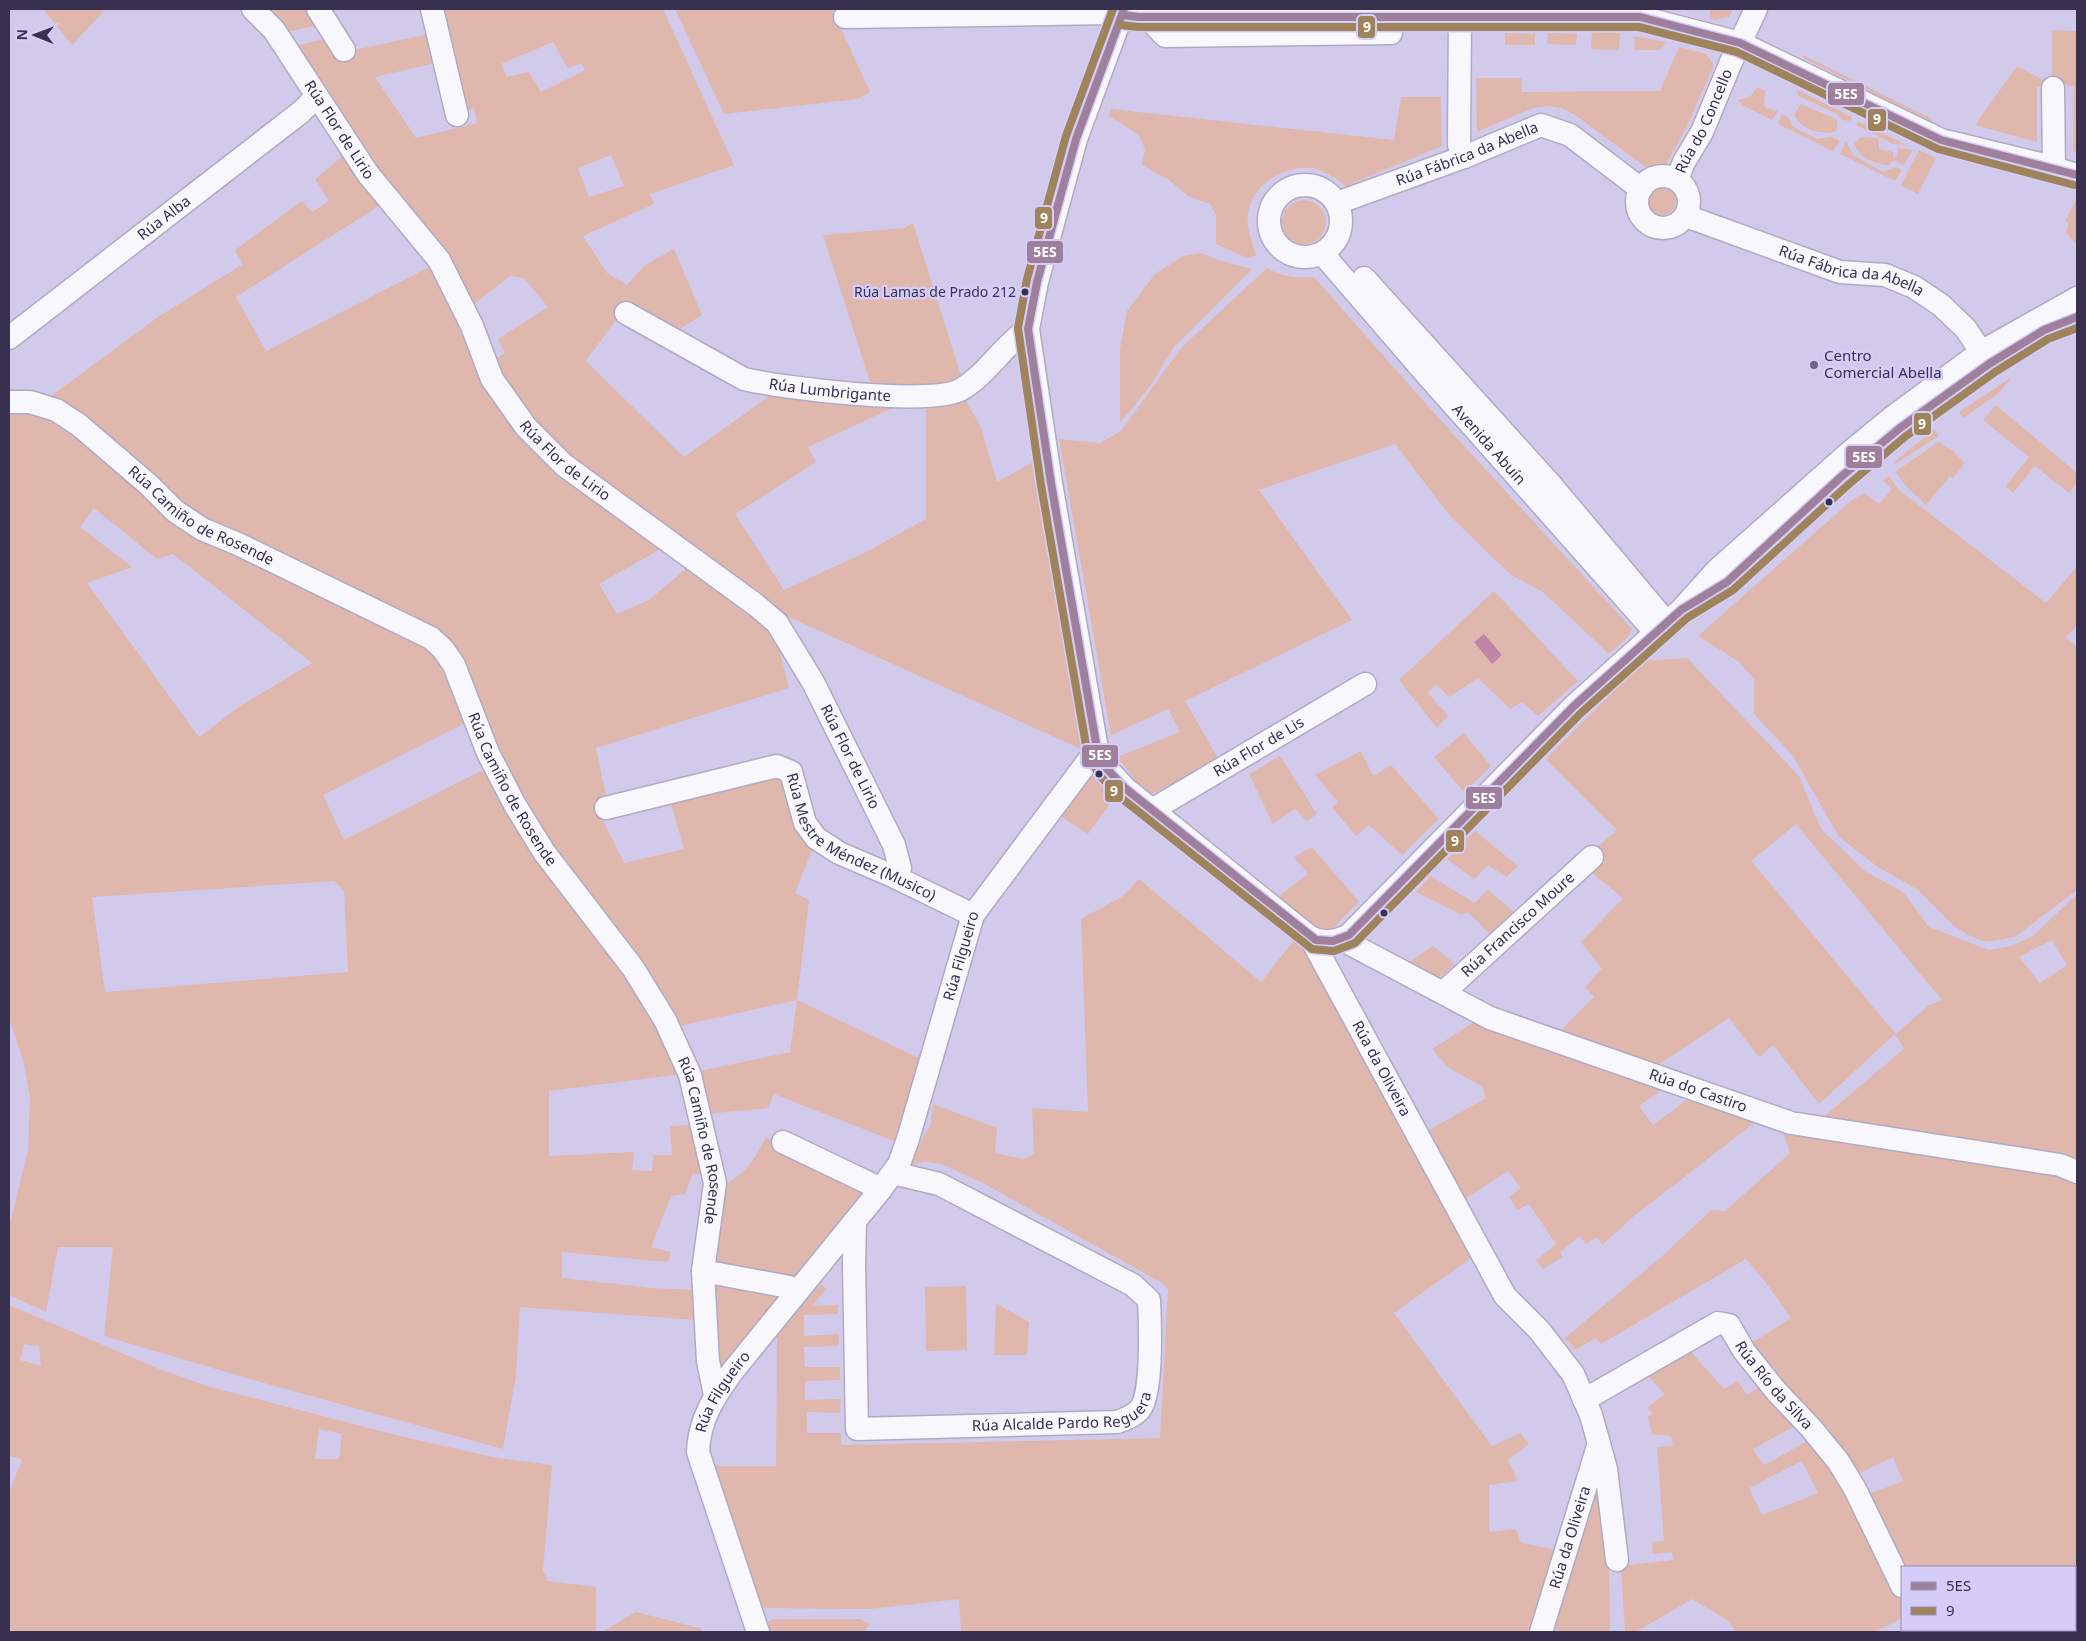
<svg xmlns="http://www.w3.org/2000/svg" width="2086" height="1641" viewBox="0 0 2086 1641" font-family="'Noto Sans',sans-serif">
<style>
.green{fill:#dfb7ad;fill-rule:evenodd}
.water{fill:#bf85a6}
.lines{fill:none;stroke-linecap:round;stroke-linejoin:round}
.minor-casing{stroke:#b0a9c6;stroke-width:25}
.minor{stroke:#f8f7fc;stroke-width:22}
.bus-1-casing{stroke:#d6ccfa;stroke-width:11}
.bus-2-casing{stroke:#d6ccfa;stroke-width:11}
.bus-1{stroke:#9f809c;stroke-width:8}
.bus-2{stroke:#9e835b;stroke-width:8}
.bus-dot{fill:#37304e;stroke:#d6ccfa;stroke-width:2}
.poi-dot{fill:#6d6685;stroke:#d6ccfa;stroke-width:2}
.labels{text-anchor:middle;stroke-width:5;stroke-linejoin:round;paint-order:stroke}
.bus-label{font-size:14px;fill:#37304e;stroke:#d6ccfa;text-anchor:end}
.street-label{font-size:15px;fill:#37304e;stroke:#d6ccfa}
.poi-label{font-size:15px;fill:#37304e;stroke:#d6ccfa;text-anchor:start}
.line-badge{stroke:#d6ccfa;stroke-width:2}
.badge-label{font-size:14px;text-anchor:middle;font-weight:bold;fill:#fff}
</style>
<rect width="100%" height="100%" fill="#d2caeb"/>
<path class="green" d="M 43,9 L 106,9 L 72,45 Z
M 259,9 L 312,9 L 322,24 L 284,33 Z
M 443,9 L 663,9 L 734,165 L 650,194 L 654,204 L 583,236 L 607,273 L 627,285 L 645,265 L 674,249 L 702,315 L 672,334 L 623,310 L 586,361 L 684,457 L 778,390 L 910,400 L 808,447 L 816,462 L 735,514 L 784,590 L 866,552 L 926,519 L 926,405 L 963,396 L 980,425 L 997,482 L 1037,460 L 1085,738 L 1081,749 L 773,610 L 562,457 L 491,362 L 505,353 L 498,339 L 548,307 L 524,278 L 510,276 L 470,307 L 364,154 L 327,87 L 296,46 L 328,38 L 340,53 L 429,34 L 435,63 L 375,77 L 416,138 L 477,123 L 474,108 L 467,111 ZM 553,42 L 568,68 L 582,63 L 585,70 L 541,92 L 529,72 L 507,77 L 501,64 ZM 611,155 L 624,186 L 589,197 L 578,168 Z
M 675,9 L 832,9 L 870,92 L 858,99 L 724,114 Z
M 1710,9 L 1733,9 L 1729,17 L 1714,20 L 1710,18 Z
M 2052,30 L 2077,31 L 2077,152 L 2073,151 L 2074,87 L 2052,81 Z
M 1592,32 L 1620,33 L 1619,50 L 1591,49 Z
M 1505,33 L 1535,34 L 1535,45 L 1505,45 Z
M 1548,33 L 1577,34 L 1576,45 L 1547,44 Z
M 1634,36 L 1666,42 L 1660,50 L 1635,50 Z
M 1679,47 L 1706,54 L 1714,65 L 1686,128 L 1666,165 L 1647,168 L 1575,115 L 1561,108 L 1547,106 L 1533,108 L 1477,132 L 1476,78 L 1521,78 L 1522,92 L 1660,91 Z
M 1803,55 L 1932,119 L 1931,122 L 1803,58 Z
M 2017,66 L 2049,83 L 2048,87 L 2037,87 L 2037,142 L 1975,125 Z
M 1757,87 L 1765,91 L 1764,105 L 1766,108 L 1778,111 L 1772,120 L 1742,105 L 1738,100 L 1750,97 Z
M 1796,89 L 1852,117 L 1850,121 L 1843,120 L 1837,114 L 1799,96 Z
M 1401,97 L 1441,97 L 1442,146 L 1346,186 C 1335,179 1324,169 1312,168 C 1283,165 1253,184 1248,213 C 1246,227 1252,242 1256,255 L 1247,258 L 1216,244 L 1216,215 L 1210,204 L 1188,196 L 1169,180 L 1142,165 L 1145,149 L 1139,135 L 1109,116 L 1111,109 L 1394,140 Z
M 1801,104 L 1836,119 L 1838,122 L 1836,131 C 1822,136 1800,129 1794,115 Z
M 1782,114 L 1788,117 L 1792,126 L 1817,139 L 1831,137 L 1840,141 L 1833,151 L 1778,124 Z
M 1858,121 L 1907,145 L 1893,144 L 1856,125 Z
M 1861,137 L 1877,138 L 1879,139 L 1879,149 L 1893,152 L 1894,159 L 1898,154 L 1898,148 L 1913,150 L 1903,166 L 1894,160 L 1889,165 C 1875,164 1859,158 1854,144 Z
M 1846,141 L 1853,155 L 1883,172 L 1896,167 L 1902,170 L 1895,181 L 1840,154 Z
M 1919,150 L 1936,158 L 1918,194 L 1901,185 Z
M 344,155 L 385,202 L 236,297 L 266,351 L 433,265 L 491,390 L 664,547 L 599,584 L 617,614 L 649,600 L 689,566 L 730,594 L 787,646 L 779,649 L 789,688 L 596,748 L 607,800 L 601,816 L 624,863 L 684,849 L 671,804 L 773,776 L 789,787 L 813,847 L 795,893 L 809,900 L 797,1000 L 925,1061 L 899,1143 L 774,1094 L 768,1108 L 706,1114 L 695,1072 L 790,1052 L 797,1000 L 675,1027 L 529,813 L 448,644 L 216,531 L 47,399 L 158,317 L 243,264 L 235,250 L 302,201 L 312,212 L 329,201 L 315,179 Z
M1648 201a14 14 0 1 1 28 0a14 14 0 1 1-28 0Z
M 2077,198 L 2077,246 L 2066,232 L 2069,224 L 2065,221 Z
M1282 222a22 22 0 1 1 44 0a22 22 0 1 1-44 0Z
M 913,223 L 963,382 L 959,384 L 872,388 L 823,235 L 904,228 Z
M 1201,253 L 1218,260 L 1252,269 L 1174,347 L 1151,385 L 1120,423 L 1120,348 L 1127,311 L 1155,274 L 1183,256 Z
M 1267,268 C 1282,277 1297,278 1314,277 L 1434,413 L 1632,629 L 1629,636 L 1609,654 L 1543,592 L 1511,575 L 1450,516 L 1395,444 L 1259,490 L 1352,620 L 1185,701 L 1219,760 L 1154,793 L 1147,795 L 1117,757 L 1180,732 L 1168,709 L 1111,735 L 1059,439 L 1100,443 L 1121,431 L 1181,348 Z
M 2012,377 L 1998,394 L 1963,418 L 1959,412 Z
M 1996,405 L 2077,473 L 2077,487 L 2075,486 L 2069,493 L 2035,466 L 2013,493 L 2006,486 L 2029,457 L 1983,420 Z
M 9,407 L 59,417 L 140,485 L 426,641 L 452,670 L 471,720 L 323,795 L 344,840 L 489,767 L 633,976 L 682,1074 L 549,1091 L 549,1156 L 634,1152 L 632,1170 L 652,1171 L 653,1155 L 672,1155 L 670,1126 L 693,1125 L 705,1176 L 693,1173 L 685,1194 L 671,1196 L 651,1247 L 671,1252 L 668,1262 L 562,1252 L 562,1278 L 652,1288 L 697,1290 L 696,1320 L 520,1307 L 516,1375 L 503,1449 L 264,1383 L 104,1336 L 113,1247 L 58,1247 L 46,1312 L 9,1295 L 9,1228 L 28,1150 L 30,1097 L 23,1060 L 9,1019 ZM 94,508 L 157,559 L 173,554 L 312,663 L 240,706 L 199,737 L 87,583 L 132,567 L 80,527 ZM 334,881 L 344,891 L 348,972 L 105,992 L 92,897 Z
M 1934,430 L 1939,436 L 1895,464 L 1894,462 Z
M 1938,442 L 1953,451 L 1965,463 L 1953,478 L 1950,476 L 1926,505 L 1907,487 L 1895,472 Z
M 1889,476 L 1899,490 L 2046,603 L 2077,566 L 2077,629 L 2075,627 L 2066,638 L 2077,647 L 2077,890 L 2015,937 L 1986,942 L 1968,935 L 1954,926 L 1918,890 L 1878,867 L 1839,837 L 1793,756 L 1754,714 L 1754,679 L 1738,661 L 1698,636 L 1852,500 L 1864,493 L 1879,504 L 1892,489 L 1883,480 Z
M 1494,591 L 1578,681 L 1538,716 L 1522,702 L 1510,709 L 1478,678 L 1449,697 L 1436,684 L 1428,693 L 1448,716 L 1437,728 L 1399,680 Z
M 1687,658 L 1799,776 L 1821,829 L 1866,872 L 1903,892 L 1929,927 L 1989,950 L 2011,946 L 2033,936 L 2077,894 L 2077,1165 L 1815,1124 L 1904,1049 L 1895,1034 L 1819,1104 L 1773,1045 L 1759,1057 L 1729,1018 L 1653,1068 L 1560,1031 L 1594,997 L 1585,987 L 1602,969 L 1581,942 L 1623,898 L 1592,873 L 1605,862 L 1592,851 L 1617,830 L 1546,759 L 1622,683 L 1640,661 ZM 1796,824 L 1942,1000 L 1928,1006 L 1896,1034 L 1751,861 ZM 2052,940 L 2067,965 L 2040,983 L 2019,957 Z
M 1464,733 L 1491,766 L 1464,792 L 1434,757 Z
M 1361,751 L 1373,776 L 1391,765 L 1439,819 L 1402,855 L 1369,825 L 1356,836 L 1332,807 L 1338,802 L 1315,775 Z
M 1280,756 L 1317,814 L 1307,821 L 1295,809 L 1273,824 L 1249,774 Z
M 1087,774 L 1093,775 L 1116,795 L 1088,834 L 1056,813 Z
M 1475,831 L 1518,866 L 1506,877 L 1488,865 L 1474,879 L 1447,859 Z
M 1312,847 L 1359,902 L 1330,931 L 1320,929 L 1278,897 L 1308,874 L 1294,857 Z
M 1431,876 L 1474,903 L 1488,890 L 1514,912 L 1490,934 L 1468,912 L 1462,915 L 1416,892 Z
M 1139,879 L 1261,982 L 1294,940 L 1305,949 L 1474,1256 L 1394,1313 L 1492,1446 L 1520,1433 L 1529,1444 L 1508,1460 L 1518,1481 L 1489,1485 L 1489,1532 L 1516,1529 L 1521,1543 L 1564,1551 L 1539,1632 L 952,1632 L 961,1631 L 959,1599 L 869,1609 L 761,1608 L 712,1466 L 776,1466 L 777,1333 L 821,1284 L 826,1289 L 812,1306 L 838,1305 L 838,1314 L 804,1315 L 804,1336 L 839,1334 L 839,1346 L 804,1347 L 805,1367 L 840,1367 L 840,1380 L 805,1381 L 805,1400 L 841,1399 L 840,1413 L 807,1412 L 807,1433 L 841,1433 L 841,1444 L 846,1445 L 1160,1438 L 1168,1289 L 1162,1283 L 983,1183 L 944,1165 L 925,1161 L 911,1165 L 918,1147 L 931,1124 L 933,1104 L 997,1128 L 995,1153 L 1024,1159 L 1034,1154 L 1032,1108 L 1088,1112 L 1081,919 L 1123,896 Z
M 1433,946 L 1455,964 L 1437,980 L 1406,964 Z
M 1474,1022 L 1483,1028 L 1666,1087 L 1639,1106 L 1653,1125 L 1693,1095 L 1758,1120 L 1634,1216 L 1602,1245 L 1597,1237 L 1586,1244 L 1580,1236 L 1560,1252 L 1563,1257 L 1543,1269 L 1536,1260 L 1556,1244 L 1529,1204 L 1517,1210 L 1509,1197 L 1521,1188 L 1508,1171 L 1462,1201 L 1423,1133 L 1485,1099 L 1483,1087 L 1447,1067 L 1432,1049 Z
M 1782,1129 L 2077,1177 L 2077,1632 L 1968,1632 L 1962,1630 L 2075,1630 L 2075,1567 L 1902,1567 L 1864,1496 L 1903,1481 L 1893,1457 L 1854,1476 L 1748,1345 L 1791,1318 L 1764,1280 L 1746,1259 L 1601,1344 L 1596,1338 L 1575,1350 L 1565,1338 L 1667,1252 L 1711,1210 L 1725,1211 L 1790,1153 Z
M 766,1137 L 793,1158 L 866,1194 L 802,1271 L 788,1279 L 715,1265 L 723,1185 C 748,1172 753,1162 766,1137 Z
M 717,1279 L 784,1291 L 728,1367 L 717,1367 L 709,1284 Z
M 966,1286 L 967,1350 L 926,1351 L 925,1287 Z
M 996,1303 L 1029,1322 L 1027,1355 L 994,1355 Z
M 9,1305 L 159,1369 L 210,1387 L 400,1436 L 492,1457 L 552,1465 L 543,1570 L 548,1581 L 596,1587 L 596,1632 L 9,1632 L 9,1493 L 22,1459 L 9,1456 ZM 24,1344 L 39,1346 L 41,1366 L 20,1360 ZM 319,1429 L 342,1434 L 339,1459 L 315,1459 Z
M 1691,1352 L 1724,1389 L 1738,1381 L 1747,1395 L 1762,1385 L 1800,1423 L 1753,1449 L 1764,1465 L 1811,1439 L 1851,1493 L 1902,1599 L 1902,1618 L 1875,1632 L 1736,1632 L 1727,1620 L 1692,1599 L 1636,1632 L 1625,1632 L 1621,1566 L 1673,1560 L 1672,1552 L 1653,1554 L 1652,1542 L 1664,1541 L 1657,1447 L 1673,1446 L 1671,1436 L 1652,1434 L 1648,1416 L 1652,1414 L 1648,1407 L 1665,1394 L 1649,1377 L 1667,1363 ZM 1802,1461 L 1818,1493 L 1762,1515 L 1749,1488 Z
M 1598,1478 L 1609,1565 L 1610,1632 L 1547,1632 Z
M 636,1612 L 700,1628 L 703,1632 L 602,1632 Z
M 773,1619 L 860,1619 L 870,1624 L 864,1632 L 769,1632 L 767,1622 Z"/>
<path class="water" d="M 1484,634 L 1502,655 L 1492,664 L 1474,642 Z"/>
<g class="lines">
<g class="minor-casing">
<g id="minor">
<path id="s1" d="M 253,9 L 274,30 L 368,174 L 439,260 L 472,326 L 492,379 L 526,427 L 564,465 L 756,605 L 777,623 L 813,682 L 894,845 L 900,868 L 895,877"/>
<path d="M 318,9 L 344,50"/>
<path d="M 432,9 L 457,115"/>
<path id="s2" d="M 1124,9 L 1076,139 L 1037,282 L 1028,329 L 1051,483 L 1097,749 L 1107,769 L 1126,789 L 1310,937 L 1505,1296 L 1539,1330 L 1573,1374 L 1591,1415 L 1606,1469 L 1617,1560"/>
<path d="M 845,17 L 1110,13 L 1138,17 L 1640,17 L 1740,43 L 1941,140 L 2040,164 L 2077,175"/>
<path d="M 1147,17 L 1165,36 L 1391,33"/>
<path d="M 1460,17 L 1459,145 L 1464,157"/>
<path d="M 2053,88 L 2054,168"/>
<circle cx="1663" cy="202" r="26"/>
<path id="s3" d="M 1677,180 L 1684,162 L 1702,132 L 1731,62 L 1756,9"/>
<circle cx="1305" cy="221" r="36"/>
<path id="s4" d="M 1337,203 L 1464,157 L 1541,125 L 1570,135 L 1641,189"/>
<path id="s5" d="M 1686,216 L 1840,272 L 1885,275 L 1914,287 L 1941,305 L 1966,329 L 1989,364"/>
<path id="s6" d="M 1322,253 L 1428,376 L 1656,633"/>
<path d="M 1364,278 L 1552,486 L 1667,623"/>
<path id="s7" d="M 626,313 L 744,379 C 782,388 929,406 960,390 C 987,375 1002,346 1028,329"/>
<path d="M 2044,330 L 2077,317"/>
<path id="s8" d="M 9,338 L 301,112 L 317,96"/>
<path id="s9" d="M 9,402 L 30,402 L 56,410 L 79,425 L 149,485 L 175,511 L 202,529 L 238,544 L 431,638 L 443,649 L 454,665 L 488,753 L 515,805 L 544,852 L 633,968 L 665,1020 L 690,1075 L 715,1183 L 703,1271 L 708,1361 L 715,1395"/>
<path id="s10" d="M 606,808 L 777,766 L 791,772 L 805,823 L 816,838 L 839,853 L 895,877 L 973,915"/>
<path id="s11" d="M 1152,810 L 1365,684"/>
<path d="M 1310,937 C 1323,944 1336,942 1349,935 L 1574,706 L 1681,610 L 1716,571 L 1850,452 L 1894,416 L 1981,352 L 2077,298"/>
<path id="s12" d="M 1341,939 L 1490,1018 L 1791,1123 L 2060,1165 L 2077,1172"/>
<path id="s13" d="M 1444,992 L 1592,857"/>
<path d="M 783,1142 L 881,1189"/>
<path id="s14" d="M 855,1221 L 854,1265 L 857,1429 L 1117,1422 C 1126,1419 1134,1416 1140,1409 C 1153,1394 1150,1321 1149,1300 L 1133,1285 L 939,1184 L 893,1173"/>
<path d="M 703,1271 L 789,1287 L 796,1292"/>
<path id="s15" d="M 1584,1400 L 1718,1323 L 1729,1325 L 1744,1351 L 1776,1391 L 1811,1428 L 1838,1461 L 1855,1489 L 1902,1586"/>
<path d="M 1951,1630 L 1956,1632"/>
<path id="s16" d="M 758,1632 L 698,1452 C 699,1420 714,1397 732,1372 L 881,1189 L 899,1164 L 908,1139 L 973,915 L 1097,749"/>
<path id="s17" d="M 1541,1632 L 1599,1443"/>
</g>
</g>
<use href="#minor" class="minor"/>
<g class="bus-1-casing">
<path id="bus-1" d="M 1124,9 L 1076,139 L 1037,282 L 1028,329 L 1051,483 L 1097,749 L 1107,769 L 1126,789 L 1316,940 L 1333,941 L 1349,935 L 1574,706 L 1681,610 L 1727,582 L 1842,476 L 1900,428 L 1989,364 L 2044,330 L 2077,317
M 1122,15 L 1138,17 L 1640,17 L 1740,43 L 1941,140 L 2077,175"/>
</g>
<g class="bus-2-casing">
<path id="bus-2" d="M 1113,9 L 1066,136 L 1027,279 L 1018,328 L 1041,485 L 1087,751 L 1099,775 L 1120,797 L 1312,949 L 1334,951 L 1355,943 L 1581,713 L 1687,618 L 1733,590 L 1849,484 L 1906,436 L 1995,372 L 2048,339 L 2077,328
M 1121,25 L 1138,27 L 1639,27 L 1737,52 L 1938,149 L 2074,185"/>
</g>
<use href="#bus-1" class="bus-1"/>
<use href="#bus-2" class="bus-2"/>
</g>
<g class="bus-dot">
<circle cx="1025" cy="292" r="4.5"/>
<circle cx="1829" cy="502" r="4.5"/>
<circle cx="1099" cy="774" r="4.5"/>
<circle cx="1384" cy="913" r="4.5"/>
</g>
<circle class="poi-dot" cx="1814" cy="365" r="5"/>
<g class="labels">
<g class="bus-label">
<text x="1016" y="297">Rúa Lamas de Prado 212</text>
</g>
<g class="street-label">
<text dy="5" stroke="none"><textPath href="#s3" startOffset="65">Rúa do Concello</textPath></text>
<text dy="5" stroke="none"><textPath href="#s1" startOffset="149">Rúa Flor de Lirio</textPath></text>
<text dy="5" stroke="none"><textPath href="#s4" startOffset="139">Rúa Fábrica da Abella</textPath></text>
<text dy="5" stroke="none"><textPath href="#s8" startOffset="196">Rúa Alba</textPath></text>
<text dy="5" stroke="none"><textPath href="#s5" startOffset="175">Rúa Fábrica da Abella</textPath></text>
<text dy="5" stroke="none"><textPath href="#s7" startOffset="222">Rúa Lumbrigante</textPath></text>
<text dy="5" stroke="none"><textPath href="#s6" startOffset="254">Avenida Abuín</textPath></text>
<text dy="5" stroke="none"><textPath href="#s1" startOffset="554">Rúa Flor de Lirio</textPath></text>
<text dy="5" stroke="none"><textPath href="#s9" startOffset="229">Rúa Camiño de Rosende</textPath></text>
<text dy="5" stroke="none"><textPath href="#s11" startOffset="124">Rúa Flor de Lis</textPath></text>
<text dy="5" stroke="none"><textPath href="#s1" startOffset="974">Rúa Flor de Lirio</textPath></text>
<text dy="5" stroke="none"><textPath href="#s9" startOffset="664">Rúa Camiño de Rosende</textPath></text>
<text dy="5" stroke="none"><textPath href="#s10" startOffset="294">Rúa Mestre Méndez (Musico)</textPath></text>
<text dy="5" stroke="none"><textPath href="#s13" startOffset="100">Rúa Francisco Moure</textPath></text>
<text dy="5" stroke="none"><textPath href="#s16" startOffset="762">Rúa Filgueiro</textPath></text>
<text dy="5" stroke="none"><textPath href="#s2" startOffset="1196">Rúa da Oliveira</textPath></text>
<text dy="5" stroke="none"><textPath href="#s12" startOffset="389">Rúa do Castiro</textPath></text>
<text dy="5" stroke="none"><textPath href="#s9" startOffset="1069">Rúa Camiño de Rosende</textPath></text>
<text dy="5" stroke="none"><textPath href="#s15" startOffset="241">Rúa Río da Silva</textPath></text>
<text dy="5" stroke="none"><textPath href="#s16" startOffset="256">Rúa Filgueiro</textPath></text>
<text dy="5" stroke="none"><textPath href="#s14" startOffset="418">Rúa Alcalde Pardo Reguera</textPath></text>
<text dy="5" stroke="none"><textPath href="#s17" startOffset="99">Rúa da Oliveira</textPath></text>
</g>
<g class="poi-label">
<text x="1824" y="361">Centro<tspan x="1824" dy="17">Comercial Abella</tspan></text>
</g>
</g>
<g class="line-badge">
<rect x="1357" y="15" width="19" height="24" rx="5" fill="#9e835b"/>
<rect x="1827" y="82" width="38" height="24" rx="5" fill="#9f809c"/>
<rect x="1867" y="108" width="20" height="24" rx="5" fill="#9e835b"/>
<rect x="1034" y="206" width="19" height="24" rx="5" fill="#9e835b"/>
<rect x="1026" y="240" width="38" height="24" rx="5" fill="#9f809c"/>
<rect x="1913" y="412" width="19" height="24" rx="5" fill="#9e835b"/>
<rect x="1845" y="445" width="38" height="24" rx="5" fill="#9f809c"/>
<rect x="1081" y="744" width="38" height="24" rx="5" fill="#9f809c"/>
<rect x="1104" y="779" width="20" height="24" rx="5" fill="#9e835b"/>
<rect x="1465" y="786" width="38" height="24" rx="5" fill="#9f809c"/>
<rect x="1445" y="829" width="20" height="24" rx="5" fill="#9e835b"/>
</g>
<g class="badge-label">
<text x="1367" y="32">9</text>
<text x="1846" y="99">5ES</text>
<text x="1877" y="124">9</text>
<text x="1044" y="223">9</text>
<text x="1045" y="257">5ES</text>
<text x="1922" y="429">9</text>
<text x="1864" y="462">5ES</text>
<text x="1100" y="760">5ES</text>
<text x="1114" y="796">9</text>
<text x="1484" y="803">5ES</text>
<text x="1455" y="846">9</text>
</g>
<rect width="2086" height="1641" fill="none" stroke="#37304e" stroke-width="20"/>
<rect x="1901" y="1566" width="175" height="65" fill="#d6ccfa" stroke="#968eb5"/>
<rect x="1911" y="1582" width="25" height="8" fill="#9f809c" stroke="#968eb5"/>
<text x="1946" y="1591" font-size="15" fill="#37304e">5ES</text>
<rect x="1911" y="1607" width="25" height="8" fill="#9e835b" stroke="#968eb5"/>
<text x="1946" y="1616" font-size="15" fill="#37304e">9</text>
<g transform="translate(35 35) rotate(271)" stroke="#d6ccfa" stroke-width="4" paint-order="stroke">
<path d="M0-4L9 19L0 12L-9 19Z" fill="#37304e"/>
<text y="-8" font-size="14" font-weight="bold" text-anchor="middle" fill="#37304e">N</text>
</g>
</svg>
